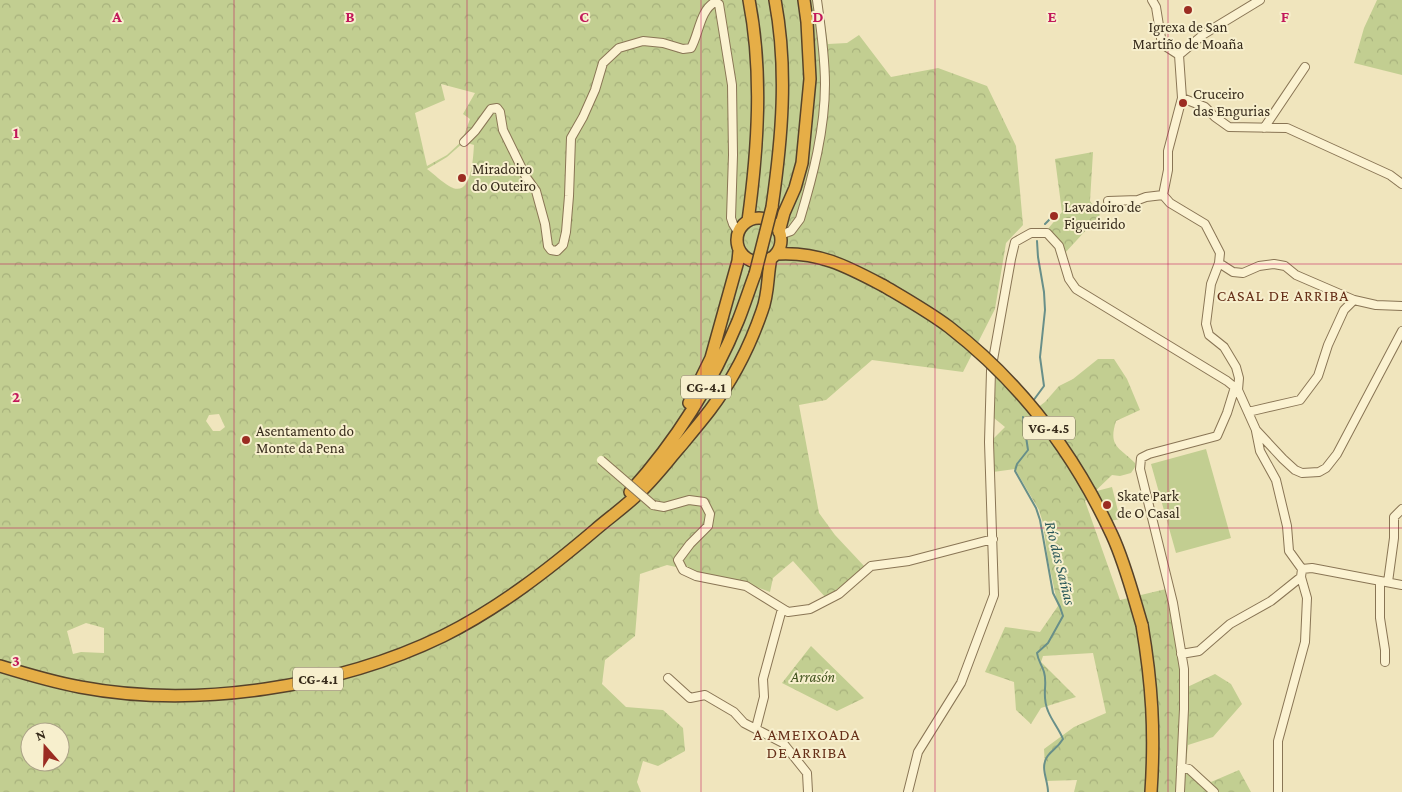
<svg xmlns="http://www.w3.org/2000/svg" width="1402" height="792" viewBox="0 0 1402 792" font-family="'Crimson Pro',serif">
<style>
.forest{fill:url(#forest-crowns);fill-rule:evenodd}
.pitch{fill:#c2ce91}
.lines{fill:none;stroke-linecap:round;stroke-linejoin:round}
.stream{stroke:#688f89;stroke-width:2}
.minor-casing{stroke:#897555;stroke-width:10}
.highway-casing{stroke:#56422a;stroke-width:14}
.minor{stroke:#fbf2d1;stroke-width:8}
.highway{stroke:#e6ae47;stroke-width:11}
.minor-bridge-casing{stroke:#897555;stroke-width:10;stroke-linecap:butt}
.highway-bridge-casing{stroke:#56422a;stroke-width:14;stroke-linecap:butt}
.minor-bridge{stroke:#fbf2d1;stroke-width:8}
.highway-bridge{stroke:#e6ae47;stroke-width:11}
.grid{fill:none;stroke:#c2185b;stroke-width:1;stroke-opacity:0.55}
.poi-dot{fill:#9b2c22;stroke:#f7efcd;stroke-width:2}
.labels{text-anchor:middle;stroke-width:4;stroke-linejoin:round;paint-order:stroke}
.shield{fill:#f7efcd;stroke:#716650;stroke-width:1}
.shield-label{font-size:14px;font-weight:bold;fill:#372b1b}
.poi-label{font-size:15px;fill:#372b1b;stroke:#f7efcd;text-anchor:start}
.park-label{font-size:15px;font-style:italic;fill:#435520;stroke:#f7efcd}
.neighbourhood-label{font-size:16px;letter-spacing:1px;fill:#662f18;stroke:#f7efcd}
.water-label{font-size:16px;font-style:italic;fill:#295758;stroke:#f7efcd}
.grid-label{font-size:16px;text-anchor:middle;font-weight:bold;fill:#c2185b;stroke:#f7efcd;stroke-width:4;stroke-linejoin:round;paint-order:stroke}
</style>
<defs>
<pattern id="forest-crowns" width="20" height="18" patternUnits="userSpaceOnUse" patternTransform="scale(1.25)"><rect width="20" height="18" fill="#c2ce91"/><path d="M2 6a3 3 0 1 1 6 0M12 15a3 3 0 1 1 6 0" fill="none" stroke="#a7b17c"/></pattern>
</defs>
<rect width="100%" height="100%" fill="#f0e5bd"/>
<path class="forest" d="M 0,0 L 821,0 L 828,44 L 847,43 L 859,35 L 891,77 L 938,68 L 987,86 L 1016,146 L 1023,225 L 1006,243 L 995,309 L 963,372 L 872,360 L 826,400 L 799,405 L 819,513 L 835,535 L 865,567 L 826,598 L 793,561 L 773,578 L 770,592 L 740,581 L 667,565 L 640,574 L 635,636 L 605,660 L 602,684 L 626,707 L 663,710 L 683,728 L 685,751 L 658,766 L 643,761 L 637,782 L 641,792 L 0,792 ZM 441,84 L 475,93 L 463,114 L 470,119 L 462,141 L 447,155 L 427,166 L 415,113 L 445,100 ZM 464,142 L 474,145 C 473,158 472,200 449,186 C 442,182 434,174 427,169 L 447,157 ZM 219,414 L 225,427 L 220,431 L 213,431 L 206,421 L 209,415 ZM 86,623 L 104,628 L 104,653 L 81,652 L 73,654 L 67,631 ZM 30,732 L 60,732 L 60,762 L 30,762 Z
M 1377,0 L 1402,0 L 1402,75 L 1354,63 L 1364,28 Z
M 1093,152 L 1090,201 L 1100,215 L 1064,254 L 1047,230 L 1062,212 L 1055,159 Z
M 1098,359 L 1114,359 L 1127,379 L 1140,410 L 1116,421 C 1108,447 1119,447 1135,463 L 1135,467 L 1131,473 L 1120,476 L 1112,475 L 1085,501 L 1120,600 L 1166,589 C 1176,621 1181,656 1181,690 L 1215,674 L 1231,684 L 1242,704 L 1213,737 L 1188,745 L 1186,764 L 1211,782 L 1239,770 L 1251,792 L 1074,792 L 1077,780 L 1046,781 L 1044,749 L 1074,727 L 1106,713 L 1093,653 L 1043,656 L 1041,662 L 1076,697 L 1041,708 L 1031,724 L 1016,710 L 1014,682 L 985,672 L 1005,627 L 1040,632 L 1058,606 L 1048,560 L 1043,523 L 1039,510 L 1015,469 L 993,472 L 992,440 L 1005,427 L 994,418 L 996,371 L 1033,411 L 1045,402 L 1059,386 L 1073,379 Z
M 811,646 L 864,698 L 837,711 L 782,683 Z"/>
<path class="pitch" d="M 1206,449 L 1231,538 L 1176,553 L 1151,464 Z
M 1112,487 L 1120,519 L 1101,523 L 1093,492 Z"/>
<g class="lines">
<path class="stream" d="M 1045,224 L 1050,219
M 1033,401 L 1044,386 L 1040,357 L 1045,310 L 1044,292 L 1038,257 L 1037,241
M 1023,417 L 1028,450 L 1017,464 L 1015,471 L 1036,508 L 1040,520 L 1053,593 L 1060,607 L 1063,616 L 1048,643 L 1037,653 C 1038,661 1042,665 1044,672 C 1048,685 1041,695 1048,711 C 1052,721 1059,729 1063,739 C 1057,749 1050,751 1047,757 C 1040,768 1048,780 1048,792"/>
<g class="minor-casing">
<path id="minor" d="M 1152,0 L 1156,7 L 1162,44 L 1179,55
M 1179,55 L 1182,98 L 1168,151 L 1168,170 L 1163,195 L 1170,203 L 1205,224 L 1220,253 L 1219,263 L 1211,284 L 1206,324 L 1209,335 L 1224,347 L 1236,367 L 1239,378 L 1238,390
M 1179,55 L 1204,34 L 1260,0
M 1182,98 L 1205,107 L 1215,117 L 1229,127 L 1287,128 L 1390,175 L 1402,184
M 1264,128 L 1305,67
M 464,142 L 475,131 L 491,109 L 497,108 L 500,112 L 503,130 L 526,177 L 536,191 L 545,224 L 548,246 L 551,250 L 557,251 L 563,245 L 566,232 L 569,196 L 571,138 L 583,117 L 595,90 L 603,63 L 619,48 L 643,41 L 663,43 L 683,49 L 691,48 C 699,34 700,10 715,2 L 719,4 L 732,85 L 733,155 L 731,218 L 733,224 L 738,232
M 1108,201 L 1138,200 L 1146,197 L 1163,195
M 780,235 L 791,231 L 800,219 C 813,176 825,129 825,84 C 825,56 821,28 817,0
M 1219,263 L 1233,272 L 1243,273 L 1259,266 L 1274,264 L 1285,266 L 1296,275 L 1354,300 L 1376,305 L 1402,306
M 1248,412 L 1300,400 L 1318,376 L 1328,345 L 1344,310 L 1354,300
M 1256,431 L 1260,451 L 1276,480 L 1287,526 L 1289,551 L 1302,569 L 1301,577 L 1307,598 L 1305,642 L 1278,741 L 1278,792
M 653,505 L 664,507 L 689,500 L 704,502 L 710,514 L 708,526 L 690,544 L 678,560 L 683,570 L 696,576 L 746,586 L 788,612 L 810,609 L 839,594 L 871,566 L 909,561 L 993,539
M 1302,569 L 1312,568 L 1402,585
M 1380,581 L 1380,618 L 1385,650 L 1385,662
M 1388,582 L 1394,538 L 1394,517 L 1402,509
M 1181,654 L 1199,651 L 1230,624 L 1271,601 L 1301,577
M 668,678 L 690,698 L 705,695 L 734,712 L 744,723 L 783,743 L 807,773 L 808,792
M 756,728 L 764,697 L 763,679 L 782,609
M 1181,767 L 1189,769 L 1214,792
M 908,792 L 918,752 L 961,683 L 994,595 L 989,442 L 991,371 L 1011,259 L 1015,242 L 1031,233 L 1047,233 L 1059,246 L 1069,279 L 1076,289 L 1227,381 L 1238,390 L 1256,430 L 1283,459 L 1295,470 L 1302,473 L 1319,472 L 1326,468 L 1337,454 L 1402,331
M 1180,792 L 1184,709 L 1184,669 L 1173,603 L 1140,469 L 1141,458 L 1149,454 L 1217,436 L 1227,413 L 1235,387"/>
</g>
<g class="highway-casing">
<path id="highway" d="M 772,207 C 782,138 788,69 775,0
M737 240a22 22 0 1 1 44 0a22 22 0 1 1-44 0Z
M 748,221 C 758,148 763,72 749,0
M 779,232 L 784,213 L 795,188 L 802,163 L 810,79 L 807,22 L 804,0
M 776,254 C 819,251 848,267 884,286
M 689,403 L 711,358 L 738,261 L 739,251
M 630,492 C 675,442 712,384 738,321 C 744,306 749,290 755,274
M 1142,625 C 1152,684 1155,732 1151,792
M 0,666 C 26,674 53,682 80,687 C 196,709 338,687 443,636 C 499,608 548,570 595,530 C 610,517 626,506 640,492 C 654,479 666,463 679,448 C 689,436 700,423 710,410 C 732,381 750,346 762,311 C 769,293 767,276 771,258"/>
</g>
<use href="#minor" class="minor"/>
<use href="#highway" class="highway"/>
<g class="minor-bridge-casing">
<path id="minor-bridge" d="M 601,460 L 653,505"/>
</g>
<g class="highway-bridge-casing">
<path id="highway-bridge" d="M 755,274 L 772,207
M 884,286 C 906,299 929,312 949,327 C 1020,382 1074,453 1112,535 C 1125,563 1133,595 1142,625"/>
</g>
<use href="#minor-bridge" class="minor-bridge"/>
<use href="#highway-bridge" class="highway-bridge"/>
</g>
<path class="grid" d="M 234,0 L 234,792M 467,0 L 467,792M 701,0 L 701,792M 935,0 L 935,792M 1168,0 L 1168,792M 0,264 L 1402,264M 0,528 L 1402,528"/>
<g class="poi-dot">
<circle cx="1188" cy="10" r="5"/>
<circle cx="1183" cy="103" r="5"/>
<circle cx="462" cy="178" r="5"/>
<circle cx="1054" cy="216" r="5"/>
<circle cx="246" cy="440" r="5"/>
<circle cx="1107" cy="505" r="5"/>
</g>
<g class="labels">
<g class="shield">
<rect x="681" y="375.5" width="50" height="23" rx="4"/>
<rect x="1023" y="416.5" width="52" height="23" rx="4"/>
<rect x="293" y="667.5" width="50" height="23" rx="4"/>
</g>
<g class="shield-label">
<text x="706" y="392">CG-4.1</text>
<text x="1049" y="433">VG-4.5</text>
<text x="318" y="684">CG-4.1</text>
</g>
<g class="poi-label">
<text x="1188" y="32" text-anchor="middle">Igrexa de San<tspan x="1188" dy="17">Martiño de Moaña</tspan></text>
<text x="1193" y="99">Cruceiro<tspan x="1193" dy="17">das Engurias</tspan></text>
<text x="472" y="174">Miradoiro<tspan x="472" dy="17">do Outeiro</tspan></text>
<text x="1064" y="212">Lavadoiro de<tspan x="1064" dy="17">Figueirido</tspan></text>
<text x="256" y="436">Asentamento do<tspan x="256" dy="17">Monte da Pena</tspan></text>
<text x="1117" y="501">Skate Park<tspan x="1117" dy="17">de O Casal</tspan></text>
</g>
<g class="park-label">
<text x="813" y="682">Arrasón</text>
</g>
<g class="neighbourhood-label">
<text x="1283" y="301">CASAL DE ARRIBA</text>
<text x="807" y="740">A AMEIXOADA<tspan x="807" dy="18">DE ARRIBA</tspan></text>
</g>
<g class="water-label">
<text transform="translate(1061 563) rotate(76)" y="6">Río das Saíñas</text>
</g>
</g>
<g class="grid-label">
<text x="117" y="22">A</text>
<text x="350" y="22">B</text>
<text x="584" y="22">C</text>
<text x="818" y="22">D</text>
<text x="1052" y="22">E</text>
<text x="1285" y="22">F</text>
<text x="16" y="138">1</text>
<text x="16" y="402">2</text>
<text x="16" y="666">3</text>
</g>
<g transform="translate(45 747) rotate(340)"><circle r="24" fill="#f7efcd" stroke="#aaa186"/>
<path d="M0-4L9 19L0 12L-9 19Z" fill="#9b2c22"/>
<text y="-8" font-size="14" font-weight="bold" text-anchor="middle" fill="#372b1b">N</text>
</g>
</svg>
